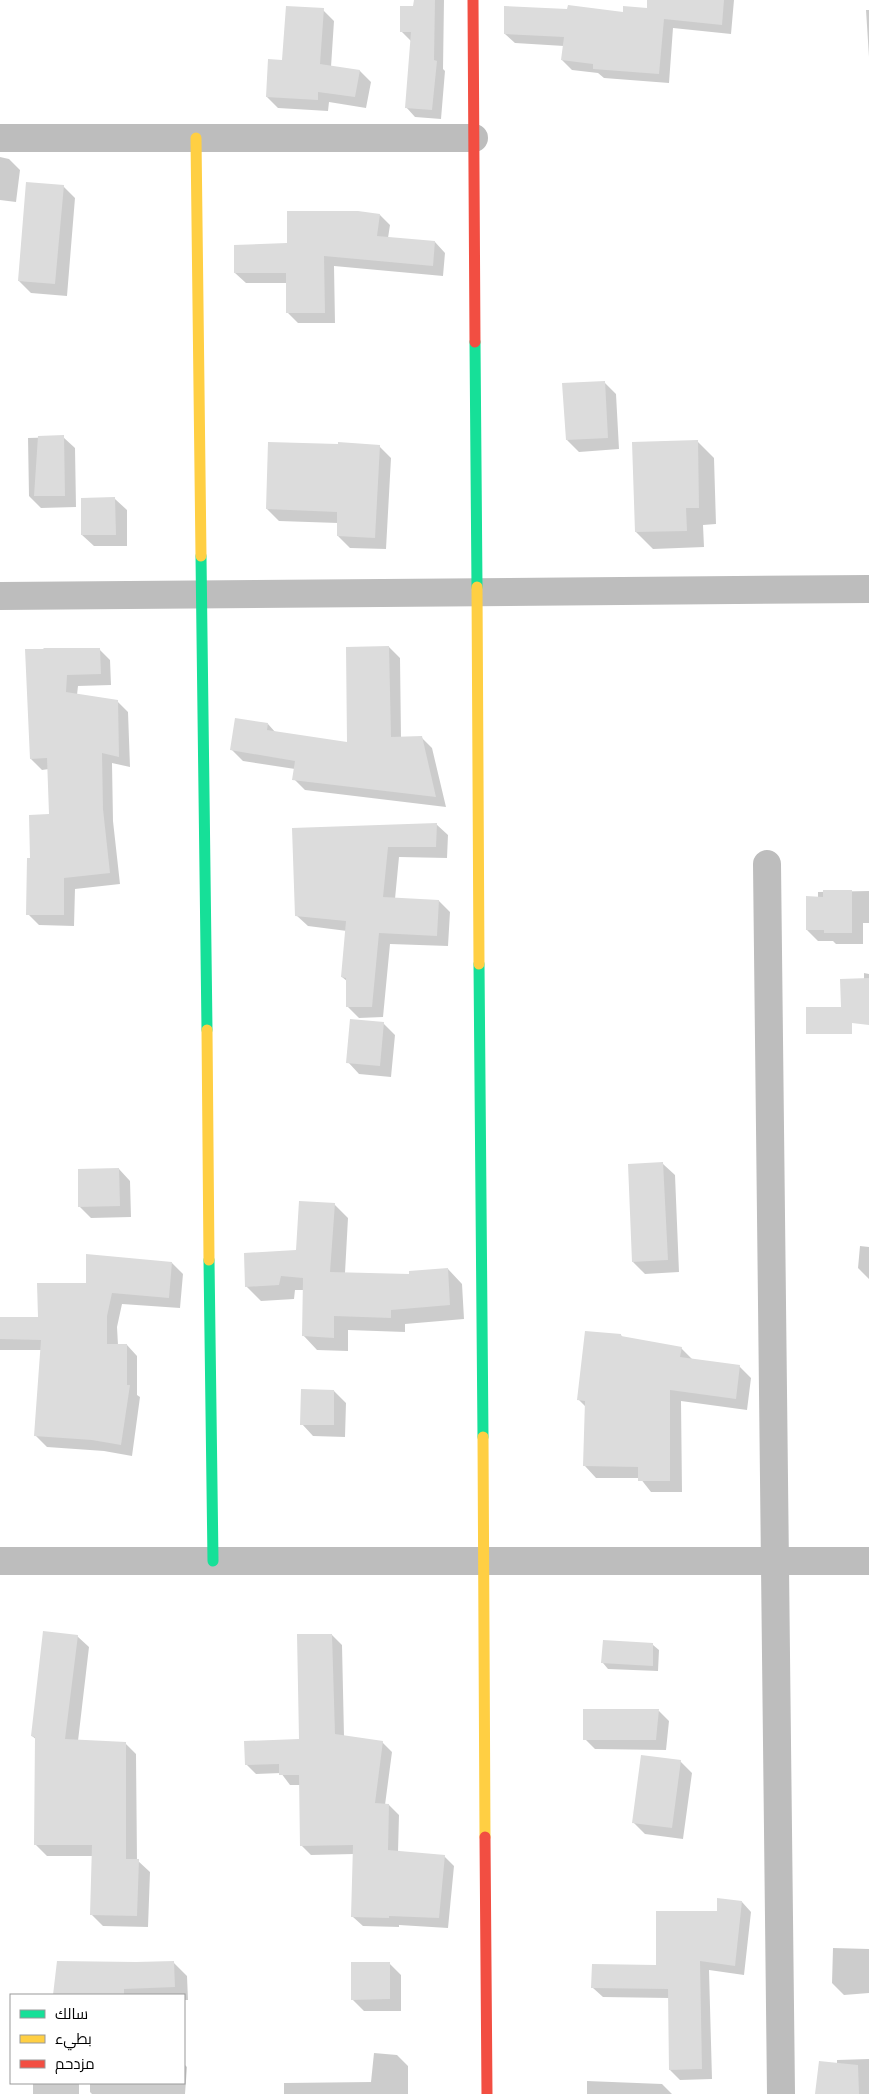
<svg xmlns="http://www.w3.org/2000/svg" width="869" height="2094" viewBox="0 0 869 2094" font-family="Overpass,Cairo,sans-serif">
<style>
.shadow{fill:#0003}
.building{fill:#dcdcdc}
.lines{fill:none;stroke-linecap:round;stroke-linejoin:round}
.street{stroke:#bdbdbd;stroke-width:28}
.fast{stroke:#16e098;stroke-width:11}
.slow{stroke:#ffcf43;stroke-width:11}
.jam{stroke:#f24e42;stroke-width:11}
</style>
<rect width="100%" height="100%" fill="#fff"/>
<path class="shadow" d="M 415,0 L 444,0 L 443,69 L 445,71 L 441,119 L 415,117 L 406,107 L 411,41 L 401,31 L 414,7 Z
M 649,0 L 734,0 L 731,34 L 673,28 L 669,83 L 604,78 L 598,73 L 572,70 L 562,60 L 564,46 L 515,43 L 505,34 L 648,9 Z
M 323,10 L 334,21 L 331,67 L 360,71 L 371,82 L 366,108 L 329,102 L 328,111 L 278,108 L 267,97 L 283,62 Z
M 866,10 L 869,10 L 869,58 L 869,57 Z
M 0,157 L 9,159 L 20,170 L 16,202 L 0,200 Z
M 63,186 L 75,198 L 67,296 L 31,293 L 19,281 Z
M 380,215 L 390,225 L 388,238 L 435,242 L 445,253 L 443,276 L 334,266 L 335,323 L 298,323 L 288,313 L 288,283 L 246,283 L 235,273 Z
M 604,382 L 616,394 L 619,449 L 579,452 L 567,440 Z
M 63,437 L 75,448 L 76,507 L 41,508 L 29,496 L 28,438 Z
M 697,441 L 714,458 L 716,524 L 703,525 L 704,547 L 653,549 L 636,532 Z
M 379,446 L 391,458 L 386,549 L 350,548 L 338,536 L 338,523 L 279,521 L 267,509 Z
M 115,499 L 127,510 L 127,546 L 94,546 L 82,535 Z
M 389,647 L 400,658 L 401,738 L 421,737 L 432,748 L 446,807 L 305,790 L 294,779 L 295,769 L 243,761 L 232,750 L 268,724 L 276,733 L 349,743 Z
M 99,649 L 110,660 L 111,685 L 78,686 L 77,695 L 117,701 L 128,712 L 130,767 L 112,763 L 113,821 L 120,884 L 75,889 L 74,926 L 39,925 L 28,914 L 31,859 L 51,815 L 49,769 L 42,770 L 31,759 L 26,650 Z
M 436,824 L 448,835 L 447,858 L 399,857 L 395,899 L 439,901 L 450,912 L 448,946 L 390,944 L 383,1017 L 359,1018 L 347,1006 L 348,982 L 342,977 L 347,931 L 308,926 L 296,915 L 293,830 Z
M 869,891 L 869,923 L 863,923 L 863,944 L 836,944 L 833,941 L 818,941 L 807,930 L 818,898 L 818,892 Z
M 864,973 L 869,974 L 869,1015 L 864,979 Z
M 383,1023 L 395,1035 L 391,1077 L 359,1074 L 348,1062 Z
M 663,1164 L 675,1175 L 679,1272 L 645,1274 L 633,1262 Z
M 119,1169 L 130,1181 L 131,1217 L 91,1218 L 79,1206 Z
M 334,1204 L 348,1218 L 345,1273 L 411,1276 L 448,1269 L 462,1284 L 464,1319 L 405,1324 L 405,1332 L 348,1330 L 348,1351 L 317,1350 L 303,1335 L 304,1290 L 295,1290 L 294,1299 L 261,1301 L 246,1286 L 298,1251 Z
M 860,1246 L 869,1247 L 869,1279 L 858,1268 Z
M 172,1263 L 183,1274 L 180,1308 L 122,1304 L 117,1327 L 118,1345 L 127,1345 L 137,1356 L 137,1395 L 140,1397 L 132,1456 L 104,1451 L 47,1447 L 36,1436 L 42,1350 L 0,1350 L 0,1318 L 39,1318 L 88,1284 Z
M 621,1335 L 623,1338 L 681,1348 L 693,1360 L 739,1366 L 751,1378 L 747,1410 L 681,1401 L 682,1492 L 651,1492 L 640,1478 L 596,1478 L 585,1466 L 586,1407 L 579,1400 Z
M 334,1391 L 346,1403 L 345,1437 L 313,1436 L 302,1424 Z
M 332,1635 L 342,1645 L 344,1736 L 382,1742 L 392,1752 L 385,1805 L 389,1805 L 399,1815 L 398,1852 L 444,1856 L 454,1866 L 448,1928 L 399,1925 L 399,1927 L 363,1926 L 353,1917 L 354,1854 L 311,1855 L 301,1845 L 300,1785 L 290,1785 L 281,1773 L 256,1774 L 246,1764 L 300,1740 Z
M 77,1636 L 89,1647 L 78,1741 L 125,1743 L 136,1754 L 137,1860 L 150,1872 L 148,1927 L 103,1926 L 91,1914 L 93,1856 L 47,1856 L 35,1844 L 37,1740 L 32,1736 Z
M 653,1645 L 659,1650 L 658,1671 L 608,1669 L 603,1663 Z
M 659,1711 L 669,1721 L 666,1750 L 595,1749 L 585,1739 Z
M 680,1761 L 692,1773 L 683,1839 L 645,1834 L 633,1822 Z
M 742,1902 L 751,1912 L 744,1975 L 709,1970 L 712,2079 L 680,2080 L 670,2070 L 669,1998 L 603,1997 L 593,1988 L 657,1966 L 718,1913 Z
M 833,1948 L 869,1949 L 869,1993 L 844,1995 L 832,1983 Z
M 59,1962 L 136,1964 L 173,1962 L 187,1976 L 188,2000 L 184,2000 L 184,1995 L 54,1995 Z
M 389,1963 L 401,1975 L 401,2011 L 364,2011 L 352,1999 Z
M 374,2053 L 397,2055 L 408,2066 L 408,2094 L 284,2094 L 284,2083 L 371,2082 Z
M 869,2059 L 869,2094 L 816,2094 L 837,2064 L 837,2060 Z
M 184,2064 L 187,2067 L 185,2094 L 92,2094 L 90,2092 L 90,2083 L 184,2083 Z
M 587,2081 L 662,2084 L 672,2094 L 587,2094 Z
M 33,2083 L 79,2083 L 79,2094 L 33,2094 Z"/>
<path class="building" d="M 414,0 L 435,0 L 434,60 L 437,61 L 432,110 L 405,108 L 411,32 L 400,32 L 400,6 L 413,6 Z
M 647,0 L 724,0 L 722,25 L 664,19 L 659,74 L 593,69 L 593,64 L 561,60 L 564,37 L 504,34 L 504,6 L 567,9 L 568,5 L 623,12 L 623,6 L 647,8 Z
M 286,6 L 324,8 L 320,64 L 360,70 L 355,97 L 318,92 L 318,100 L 266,97 L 268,59 L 282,60 Z
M 26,182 L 64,185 L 55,284 L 18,281 Z
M 287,211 L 358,211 L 380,214 L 377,236 L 435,241 L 433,266 L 324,256 L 325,313 L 286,313 L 286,273 L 234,273 L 234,245 L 287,243 Z
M 605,381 L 608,438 L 566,440 L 562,383 Z
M 64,435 L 65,496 L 34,496 L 38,436 Z
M 698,440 L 699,508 L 686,508 L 687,531 L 635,532 L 632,442 Z
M 268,442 L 338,444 L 338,442 L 380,445 L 375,538 L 337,536 L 337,512 L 266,509 Z
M 115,497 L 116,535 L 81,535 L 81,498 Z
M 389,646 L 391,737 L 422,736 L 436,797 L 292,780 L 295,761 L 230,750 L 235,718 L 268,723 L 267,730 L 347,742 L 346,647 Z
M 44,648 L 100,648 L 101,674 L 67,675 L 66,692 L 118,700 L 119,757 L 102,753 L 103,809 L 110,873 L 64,878 L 64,915 L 26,915 L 27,858 L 30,858 L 29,815 L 49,814 L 47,758 L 30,759 L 25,649 L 43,649 Z
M 437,823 L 436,847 L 388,847 L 383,897 L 439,900 L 437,936 L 379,933 L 372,1007 L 346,1007 L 346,978 L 341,977 L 346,921 L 295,916 L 292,828 Z
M 823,890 L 852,890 L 852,933 L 824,933 L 824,930 L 806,930 L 806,896 L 823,897 Z
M 869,978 L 869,1025 L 852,1023 L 852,1034 L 806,1034 L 806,1007 L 841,1007 L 840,979 Z
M 350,1019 L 384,1022 L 380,1066 L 346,1063 Z
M 663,1162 L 668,1260 L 632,1262 L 628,1164 Z
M 119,1168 L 120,1206 L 78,1207 L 78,1169 Z
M 299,1201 L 335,1203 L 330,1272 L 409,1274 L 409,1271 L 448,1268 L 450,1305 L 391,1310 L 391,1318 L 334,1316 L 334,1338 L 302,1336 L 303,1278 L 281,1276 L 279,1285 L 245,1287 L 244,1253 L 296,1250 Z
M 86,1254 L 172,1262 L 169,1298 L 112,1293 L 107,1316 L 107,1344 L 127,1344 L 127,1385 L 130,1385 L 121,1445 L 92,1440 L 34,1436 L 41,1340 L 0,1339 L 0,1317 L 38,1317 L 37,1283 L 86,1283 Z
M 585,1331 L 621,1334 L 621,1336 L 682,1347 L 680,1357 L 740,1365 L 736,1399 L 670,1390 L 670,1481 L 638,1481 L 638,1467 L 583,1466 L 585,1401 L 577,1400 Z
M 301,1389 L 334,1390 L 334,1425 L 300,1425 Z
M 43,1631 L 78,1635 L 65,1739 L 126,1742 L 126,1859 L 139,1859 L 137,1916 L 90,1915 L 92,1845 L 34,1845 L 35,1737 L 31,1736 Z
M 297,1634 L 332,1634 L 335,1734 L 383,1741 L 375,1803 L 389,1804 L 388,1850 L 445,1855 L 439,1918 L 389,1916 L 389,1918 L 351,1917 L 353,1845 L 300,1846 L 299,1775 L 279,1775 L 279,1764 L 245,1765 L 244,1741 L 299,1739 Z
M 603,1640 L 653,1643 L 653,1666 L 601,1663 Z
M 583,1709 L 659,1709 L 656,1740 L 583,1740 Z
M 641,1755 L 681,1760 L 672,1828 L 632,1823 Z
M 717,1898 L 742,1901 L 735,1966 L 700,1961 L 702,2069 L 669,2070 L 668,1989 L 591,1988 L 592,1964 L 656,1965 L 656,1911 L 717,1911 Z
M 57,1961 L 136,1962 L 174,1961 L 175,1987 L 124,1989 L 124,1995 L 53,1995 Z
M 351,1962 L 390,1962 L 390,1999 L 351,2000 Z
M 819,2061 L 858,2065 L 859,2094 L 815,2094 Z"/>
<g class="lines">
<path class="street" d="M 0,138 L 474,138
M 0,596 L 869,589
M 767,864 L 781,2094
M 0,1561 L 869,1561"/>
<path class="fast" d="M 475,342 L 477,587
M 201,556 L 207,1030
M 479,964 L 483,1437
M 209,1260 L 213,1561"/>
<path class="slow" d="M 196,138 L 201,556
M 477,587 L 479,964
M 207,1030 L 209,1260
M 483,1437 L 485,1837"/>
<path class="jam" d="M 473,0 L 475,342
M 485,1837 L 487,2094"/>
</g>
<rect x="10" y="1994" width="175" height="90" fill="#ffffff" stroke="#999999"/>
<rect x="20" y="2010" width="25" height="8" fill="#16e098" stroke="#999999"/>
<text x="55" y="2019" font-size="15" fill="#000000">سالك</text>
<rect x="20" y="2035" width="25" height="8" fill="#ffcf43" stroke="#999999"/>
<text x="55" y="2044" font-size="15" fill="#000000">بطيء</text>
<rect x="20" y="2060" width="25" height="8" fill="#f24e42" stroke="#999999"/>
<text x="55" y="2069" font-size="15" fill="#000000">مزدحم</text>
</svg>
